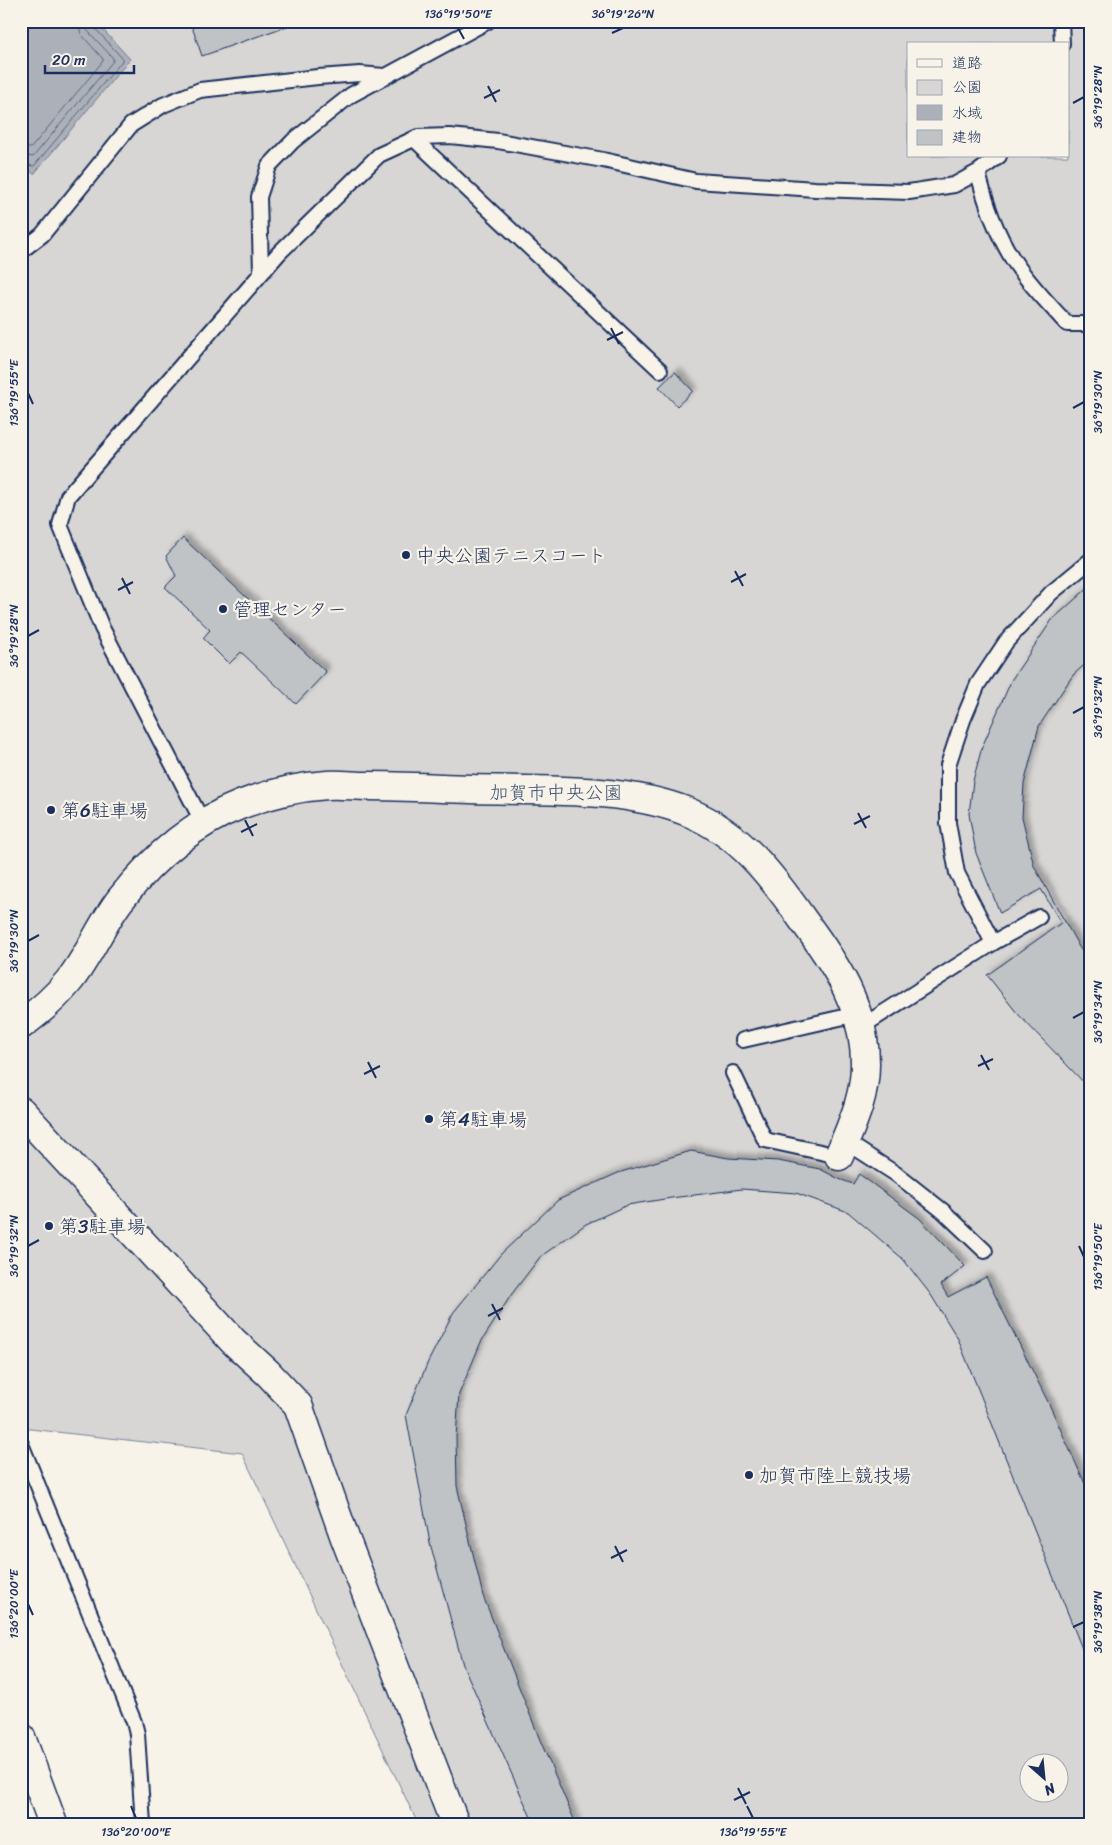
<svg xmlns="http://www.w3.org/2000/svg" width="1112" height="1845" viewBox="0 0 1112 1845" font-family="Sriracha,'Klee One',sans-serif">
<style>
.green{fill:#d7d6d4;stroke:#798299;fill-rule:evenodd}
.water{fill:#acb0b9;stroke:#727c95}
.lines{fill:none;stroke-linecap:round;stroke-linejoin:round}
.shore{stroke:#556382;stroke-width:1}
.building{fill:#c0c3c5;stroke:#1b2f5e;filter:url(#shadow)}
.lane-casing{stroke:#1b2f5e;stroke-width:18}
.street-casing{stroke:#1b2f5e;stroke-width:31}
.secondary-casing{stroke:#1b2f5e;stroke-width:31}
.lane{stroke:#f7f3e8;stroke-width:14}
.street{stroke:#f7f3e8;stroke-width:28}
.secondary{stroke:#f7f3e8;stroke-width:28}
.ticks{fill:none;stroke:#1b2f5e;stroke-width:2}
.poi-dot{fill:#1b2f5e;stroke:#f7f3e8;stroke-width:2}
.labels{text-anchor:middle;stroke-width:4.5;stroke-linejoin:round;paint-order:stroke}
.poi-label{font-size:19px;fill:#1b2f5e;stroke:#f7f3e8;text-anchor:start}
.park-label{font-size:19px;fill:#415076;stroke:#f7f3e8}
.neatline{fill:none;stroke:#1b2f5e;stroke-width:2}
.ticks-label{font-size:12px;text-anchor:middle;fill:#1b2f5e}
</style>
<defs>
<filter id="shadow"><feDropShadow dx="4.5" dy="-4.5" stdDeviation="2.5" flood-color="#0004"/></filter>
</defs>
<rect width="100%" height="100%" fill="#f7f3e8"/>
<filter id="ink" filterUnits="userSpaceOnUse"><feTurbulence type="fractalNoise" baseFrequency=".02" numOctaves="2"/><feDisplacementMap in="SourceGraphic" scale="10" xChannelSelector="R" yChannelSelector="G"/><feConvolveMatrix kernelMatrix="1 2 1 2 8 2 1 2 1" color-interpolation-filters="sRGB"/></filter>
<g filter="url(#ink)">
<path class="green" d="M 21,21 L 1091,21 L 1091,1824 L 418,1824 L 242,1453 L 21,1428 ZM 908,44 L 1068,44 L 1068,156 L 908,156 ZM 1030,1762 L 1060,1762 L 1060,1792 L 1030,1792 Z"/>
<path class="water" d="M 21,21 L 95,21 L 130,59 L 34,174 L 21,165 Z"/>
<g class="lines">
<path class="shore" d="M 21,148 L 31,148 L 103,61 L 103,59 L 81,34 L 78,21
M 21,155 L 33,157 L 113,61 L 113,58 L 87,30 L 85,21
M 21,162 L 32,166 L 34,166 L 122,61 L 122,58 L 93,26 L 91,21"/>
</g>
<path class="building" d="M 190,21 L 301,21 L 202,56 Z
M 675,372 L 693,391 L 677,406 L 659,387 Z
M 183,538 L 326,672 L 296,704 L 241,652 L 229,664 L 203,638 L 210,630 L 165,587 L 176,576 L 166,556 Z
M 1091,585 L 1091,659 L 1073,675 L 1039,726 L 1024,784 L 1022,817 L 1034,866 L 1079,947 L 1091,964 L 1091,1090 L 1017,1013 L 987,975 L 1061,923 L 1041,889 L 1000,913 L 976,853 L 969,814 L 973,781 L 982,747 L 1012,679 L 1052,620 Z
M 691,1151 L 728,1158 L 778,1161 L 820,1169 L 839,1179 L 853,1184 L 859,1174 L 919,1218 L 965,1266 L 941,1285 L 948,1297 L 986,1277 L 1049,1404 L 1091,1497 L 1091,1671 L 958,1339 L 931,1295 L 903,1259 L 848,1212 L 796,1193 L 742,1189 L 671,1198 L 627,1205 L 586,1224 L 540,1257 L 511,1295 L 481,1342 L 459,1394 L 456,1437 L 457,1486 L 483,1596 L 540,1740 L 576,1824 L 534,1824 L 463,1665 L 430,1543 L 406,1415 L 428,1362 L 453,1313 L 501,1254 L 558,1200 L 618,1173 Z"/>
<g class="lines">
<g class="lane-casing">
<path id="lane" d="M 1061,21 L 1062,44
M 414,139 L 660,370
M 978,172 C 985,202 996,232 1012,258 C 1027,282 1048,303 1067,324 L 1091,324
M 21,251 L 42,235 L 131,125 L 163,105 L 200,90 L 318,77 L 360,74 L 384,76
M 261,272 L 259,197 L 269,166 L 293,141 L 351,95 L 488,21
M 203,823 L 102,628 L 60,525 L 68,496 L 279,253 L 379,155 L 418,137 L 450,136 L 498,141 L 603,160 L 696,181 L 815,189 L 909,192 L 954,185 L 978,172 L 999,156
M 993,943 L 957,873 L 948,823 L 948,765 L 963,720 L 978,684 L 1006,642 L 1051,593 L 1091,560
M 861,1027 L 993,943 L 1039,917
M 743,1040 L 857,1014
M 733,1073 L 765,1140 L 839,1156
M 845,1141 L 896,1174 L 943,1211 L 985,1251
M 21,1444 L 134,1722 L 137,1734 L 143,1824"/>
</g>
<g class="street-casing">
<path id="street" d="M 21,1111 L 233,1341 L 268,1373 L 298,1405 L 345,1538 L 455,1824"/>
</g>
<g class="secondary-casing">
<path id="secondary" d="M 21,1025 C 39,1012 55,998 69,981 C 89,956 101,925 120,900 C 152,859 191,824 240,805 C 268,794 297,787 327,785 C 340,784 355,786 368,786 C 402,786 436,788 470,789 C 539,791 624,786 688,812 C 740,833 772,876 803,920 C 835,963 866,1009 865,1065 C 865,1098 851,1126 839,1156
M 21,1737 L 53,1824"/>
</g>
<use href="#lane" class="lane"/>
<use href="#street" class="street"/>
<use href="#secondary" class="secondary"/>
</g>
</g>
<path class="ticks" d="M 458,28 L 464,39M 612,33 L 623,28M 488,86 L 496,102M 484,98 L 500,90M 1073,103 L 1084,97M 611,328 L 619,344M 607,340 L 623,332M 28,393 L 33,404M 1073,408 L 1084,402M 735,571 L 743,586M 122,578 L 130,594M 731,582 L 746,574M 118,590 L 133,582M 28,636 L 39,630M 1073,713 L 1084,707M 858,813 L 866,828M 245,820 L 253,836M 854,824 L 870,816M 241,832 L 257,824M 28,941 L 39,935M 1073,1018 L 1084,1012M 981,1055 L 989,1070M 368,1062 L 376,1078M 978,1066 L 993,1059M 364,1074 L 380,1066M 28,1246 L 39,1240M 1079,1246 L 1084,1257M 492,1304 L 500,1320M 488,1316 L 503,1308M 615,1546 L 623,1562M 611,1558 L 627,1550M 28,1604 L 33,1615M 1073,1627 L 1084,1622M 738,1788 L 746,1804M 734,1800 L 750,1792M 131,1806 L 136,1818M 747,1806 L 753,1818"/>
<g class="poi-dot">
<circle cx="406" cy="555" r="5"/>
<circle cx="223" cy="609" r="5"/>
<circle cx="51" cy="810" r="5"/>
<circle cx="429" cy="1119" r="5"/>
<circle cx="49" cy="1226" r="5"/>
<circle cx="749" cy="1475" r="5"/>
</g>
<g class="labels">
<g class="poi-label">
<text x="416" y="562">中央公園テニスコート</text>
<text x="233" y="616">管理センター</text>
<text x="61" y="817">第6駐車場</text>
<text x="439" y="1126">第4駐車場</text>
<text x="59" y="1233">第3駐車場</text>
<text x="759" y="1482">加賀市陸上競技場</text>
</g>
<g class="park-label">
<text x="556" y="799">加賀市中央公園</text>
</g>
</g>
<rect width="1112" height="1845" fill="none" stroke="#f7f3e8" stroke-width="55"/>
<rect x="907" y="42" width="162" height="115" fill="#f7f3e8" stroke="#9fa5b1"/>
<rect x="917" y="59" width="25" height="8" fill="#f7f3e8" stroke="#9fa5b1"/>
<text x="952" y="68" font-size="15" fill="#1b2f5e">道路</text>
<rect x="917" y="80" width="25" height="15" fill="#d7d6d4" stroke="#9fa5b1"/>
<text x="952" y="92" font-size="15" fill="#1b2f5e">公園</text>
<rect x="917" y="105" width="25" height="15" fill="#acb0b9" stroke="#9fa5b1"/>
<text x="952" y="118" font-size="15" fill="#1b2f5e">水域</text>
<rect x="917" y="130" width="25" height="15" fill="#c0c3c5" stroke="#9fa5b1"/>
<text x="952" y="142" font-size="15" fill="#1b2f5e">建物</text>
<g transform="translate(1044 1778) rotate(153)"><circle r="24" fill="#f7f3e8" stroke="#9fa5b1"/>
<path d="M0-4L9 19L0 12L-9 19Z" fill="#1b2f5e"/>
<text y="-8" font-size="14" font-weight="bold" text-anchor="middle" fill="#1b2f5e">N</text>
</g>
<path d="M45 65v8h89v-8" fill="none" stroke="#1b2f5e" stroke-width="2.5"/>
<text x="52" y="65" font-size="15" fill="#1b2f5e" stroke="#f7f3e8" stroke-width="4" paint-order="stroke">20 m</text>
<rect x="28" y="28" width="1056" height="1790" class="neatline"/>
<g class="ticks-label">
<text x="458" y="18">136°19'50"E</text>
<text x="623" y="18">36°19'26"N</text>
<text transform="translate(1098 97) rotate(-90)" y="4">36°19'28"N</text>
<text transform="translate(14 393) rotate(-90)" y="4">136°19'55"E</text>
<text transform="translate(1098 402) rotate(-90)" y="4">36°19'30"N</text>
<text transform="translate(14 636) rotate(-90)" y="4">36°19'28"N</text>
<text transform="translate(1098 707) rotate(-90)" y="4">36°19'32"N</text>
<text transform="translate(14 941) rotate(-90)" y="4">36°19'30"N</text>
<text transform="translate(1098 1012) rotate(-90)" y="4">36°19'34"N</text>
<text transform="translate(14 1246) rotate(-90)" y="4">36°19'32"N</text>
<text transform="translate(1098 1257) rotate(-90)" y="4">136°19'50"E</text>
<text transform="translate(14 1604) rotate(-90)" y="4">136°20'00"E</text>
<text transform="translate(1098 1622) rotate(-90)" y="4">36°19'38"N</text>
<text x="136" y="1836">136°20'00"E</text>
<text x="753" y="1836">136°19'55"E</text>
</g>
</svg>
